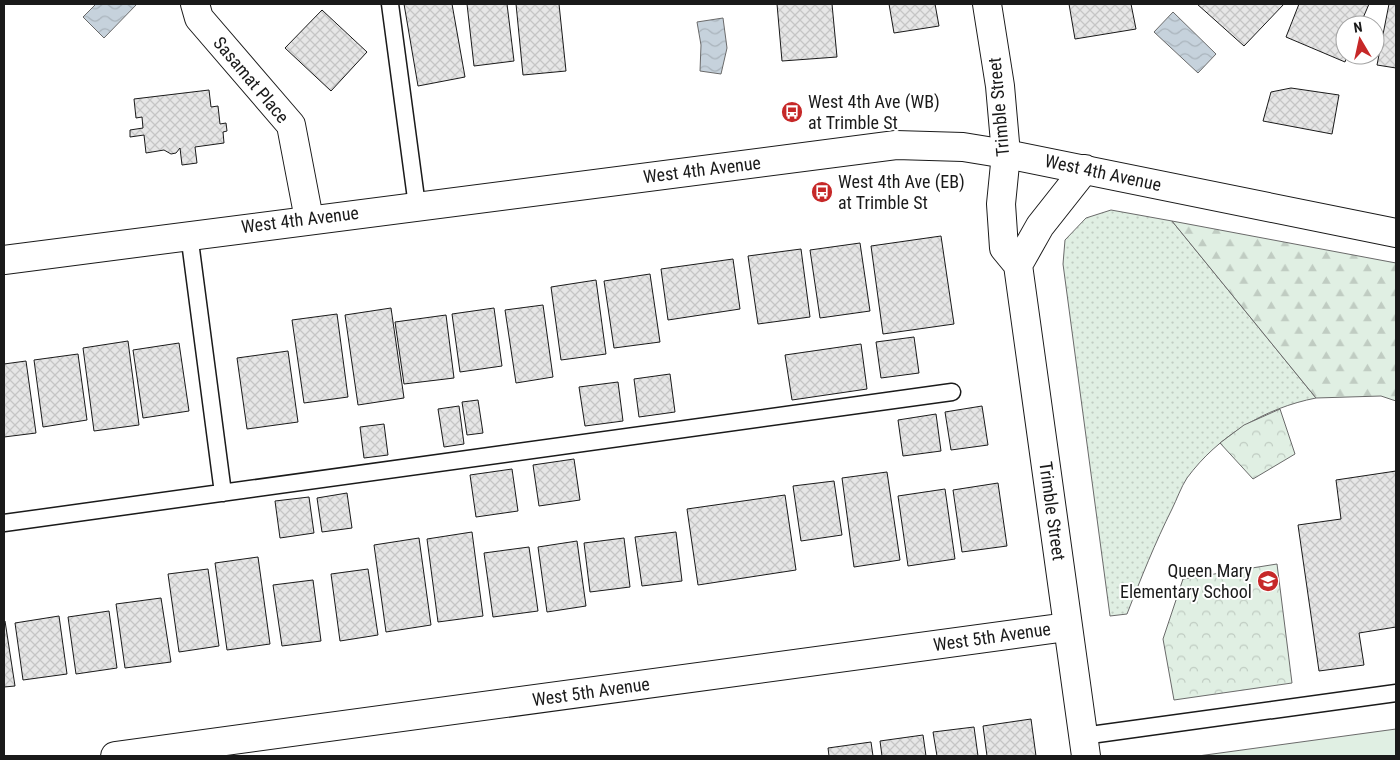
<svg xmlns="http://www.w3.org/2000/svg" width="1400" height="760" viewBox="0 0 1400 760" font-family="'Roboto Condensed',sans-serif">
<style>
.grass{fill:url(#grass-dots);stroke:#6a6a6a}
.forest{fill:url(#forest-firs);stroke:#6a6a6a}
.park{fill:url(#park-crowns);stroke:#6a6a6a}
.pitch{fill:#e0efe3;stroke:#6a6a6a}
.water{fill:url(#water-waves);stroke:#6a6a6a}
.building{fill:url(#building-cross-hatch);stroke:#1a1a1a}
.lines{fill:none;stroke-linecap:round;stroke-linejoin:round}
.service-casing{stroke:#1a1a1a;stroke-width:19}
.minor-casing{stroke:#1a1a1a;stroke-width:30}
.secondary-casing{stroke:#1a1a1a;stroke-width:30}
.service{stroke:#fff;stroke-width:16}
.minor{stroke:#fff;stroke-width:28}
.secondary{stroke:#fff;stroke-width:28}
.labels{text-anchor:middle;stroke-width:4;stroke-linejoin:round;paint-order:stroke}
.street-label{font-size:18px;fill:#1a1a1a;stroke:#fff}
.poi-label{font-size:18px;fill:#1a1a1a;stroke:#fff;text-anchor:start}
</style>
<defs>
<pattern id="grass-dots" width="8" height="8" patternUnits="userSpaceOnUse" patternTransform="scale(1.25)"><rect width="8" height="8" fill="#e0efe3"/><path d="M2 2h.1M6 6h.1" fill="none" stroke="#c0ccc2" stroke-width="1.8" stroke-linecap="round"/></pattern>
<pattern id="forest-firs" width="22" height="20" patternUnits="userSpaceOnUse" patternTransform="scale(1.25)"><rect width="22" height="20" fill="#e0efe3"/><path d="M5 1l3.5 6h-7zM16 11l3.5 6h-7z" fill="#c0ccc2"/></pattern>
<pattern id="park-crowns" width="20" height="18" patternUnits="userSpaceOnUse" patternTransform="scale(1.25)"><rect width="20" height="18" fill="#e0efe3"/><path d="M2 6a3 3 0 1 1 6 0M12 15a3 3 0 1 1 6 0" fill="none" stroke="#c0ccc2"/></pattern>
<pattern id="water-waves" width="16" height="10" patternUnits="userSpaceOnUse" patternTransform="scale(1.25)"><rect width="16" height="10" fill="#c6d2dc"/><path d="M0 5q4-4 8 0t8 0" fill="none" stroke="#aab4bc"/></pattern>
<pattern id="building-cross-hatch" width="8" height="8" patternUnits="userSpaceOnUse" patternTransform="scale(1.25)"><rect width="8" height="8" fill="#e6e6e6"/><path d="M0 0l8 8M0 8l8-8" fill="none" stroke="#c5c5c5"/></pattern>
</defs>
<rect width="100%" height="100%" fill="#fff"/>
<path class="grass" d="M 1111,210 L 1172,221 L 1316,398 C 1265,408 1218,436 1187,478 C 1181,487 1177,499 1172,509 C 1155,543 1141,578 1127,614 L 1110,616 L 1063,264 L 1065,240 L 1086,218 Z"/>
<path class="forest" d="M 1172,221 L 1396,263 L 1396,401 L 1381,396 L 1316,398 Z"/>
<path class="park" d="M 1280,409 L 1295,454 L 1253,479 L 1220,443 L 1244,425 Z
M 1277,564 L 1292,683 L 1174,700 L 1163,639 L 1183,579 Z"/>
<path class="pitch" d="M 1396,729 L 1396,756 L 1198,756 Z"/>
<path class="water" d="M 96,4 L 137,4 L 104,38 L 83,17 Z
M 1173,12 L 1216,54 L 1198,73 L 1154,32 Z
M 723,18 L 727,48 L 721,74 L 700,71 L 701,45 L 697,22 Z"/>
<path class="building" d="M 404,4 L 452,4 L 465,77 L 418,86 Z
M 467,4 L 507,4 L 514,61 L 474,66 Z
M 516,4 L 559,4 L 566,71 L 523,75 Z
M 777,4 L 832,4 L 837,57 L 782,61 Z
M 889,4 L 935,4 L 939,26 L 894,33 Z
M 1069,4 L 1131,4 L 1136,29 L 1075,39 Z
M 1197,4 L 1284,4 L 1244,46 Z
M 1299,4 L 1369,4 L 1360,25 L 1345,25 L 1345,55 L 1347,55 L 1345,62 L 1286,37 Z
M 1389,4 L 1396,4 L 1396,68 L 1377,65 Z
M 322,10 L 367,52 L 331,91 L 285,48 Z
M 1291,88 L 1339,95 L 1332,134 L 1263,121 L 1271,92 Z
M 209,90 L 211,107 L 218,106 L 220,124 L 226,123 L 227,131 L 223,132 L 224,143 L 195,147 L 197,163 L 182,165 L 180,148 L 176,153 L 171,154 L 164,150 L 146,153 L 144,135 L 130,137 L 130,130 L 143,128 L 142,117 L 136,118 L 134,99 Z
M 941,236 L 954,324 L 883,334 L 871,246 Z
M 860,243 L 870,311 L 820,318 L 810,250 Z
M 801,249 L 810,317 L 758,324 L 748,256 Z
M 733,259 L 740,309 L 668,320 L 661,269 Z
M 650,274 L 660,342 L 614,348 L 604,281 Z
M 596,280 L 606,354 L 561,360 L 551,287 Z
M 543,305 L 553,377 L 516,383 L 505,310 Z
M 391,308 L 404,398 L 358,405 L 345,315 Z
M 494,308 L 502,366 L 460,372 L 452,314 Z
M 337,314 L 348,397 L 304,403 L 292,320 Z
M 446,315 L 454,378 L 404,384 L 395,322 Z
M 914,337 L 919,373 L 881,378 L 876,342 Z
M 128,341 L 139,425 L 94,431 L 83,348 Z
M 179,343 L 189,411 L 143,418 L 133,350 Z
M 861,344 L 867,389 L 792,400 L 785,355 Z
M 288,351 L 298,422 L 247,429 L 237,358 Z
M 78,354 L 87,420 L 43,427 L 34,360 Z
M 26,361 L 36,433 L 4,437 L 4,364 Z
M 670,374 L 675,412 L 639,417 L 634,379 Z
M 618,382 L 623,421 L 585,426 L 579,387 Z
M 478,400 L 483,433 L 467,435 L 462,402 Z
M 459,406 L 464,444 L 444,447 L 438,409 Z
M 982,406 L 988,445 L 951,450 L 945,412 Z
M 936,414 L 941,451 L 903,456 L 898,420 Z
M 384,424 L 388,455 L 364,458 L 360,427 Z
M 574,459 L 580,500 L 539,506 L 533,465 Z
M 512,469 L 518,511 L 476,517 L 470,475 Z
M 1396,471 L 1396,627 L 1359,633 L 1364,665 L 1319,671 L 1298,525 L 1341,519 L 1336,480 Z
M 887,472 L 900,560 L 854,567 L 842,478 Z
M 834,481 L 842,535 L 801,541 L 793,486 Z
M 998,483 L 1007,546 L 962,552 L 953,490 Z
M 945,489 L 955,559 L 908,566 L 898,496 Z
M 347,493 L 352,528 L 322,532 L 317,498 Z
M 785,495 L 796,570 L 698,585 L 687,509 Z
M 309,497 L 314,533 L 280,538 L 275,501 Z
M 472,532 L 483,616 L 438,622 L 427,539 Z
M 676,532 L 682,581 L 642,586 L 635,537 Z
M 419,538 L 431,625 L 386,632 L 374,545 Z
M 624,538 L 630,587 L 590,592 L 584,543 Z
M 577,541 L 586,606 L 547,612 L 538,547 Z
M 529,547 L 538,611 L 493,617 L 484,553 Z
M 258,557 L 270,644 L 227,650 L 215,563 Z
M 208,569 L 219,646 L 179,652 L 168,574 Z
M 368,569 L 378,635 L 340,641 L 331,574 Z
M 313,580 L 321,641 L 282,646 L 273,585 Z
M 161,598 L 171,662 L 125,668 L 116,604 Z
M 109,611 L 117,668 L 76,674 L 68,617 Z
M 59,616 L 67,674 L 23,680 L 15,623 Z
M 5,621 L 15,686 L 4,687 L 4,622 Z
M 1031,719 L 1036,756 L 987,756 L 983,726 Z
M 974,727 L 978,756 L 937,756 L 933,732 Z
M 923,735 L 926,756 L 882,756 L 880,741 Z
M 871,742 L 873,756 L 829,756 L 828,748 Z"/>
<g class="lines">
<g class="service-casing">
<path id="service" d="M 390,4 L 417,206
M 189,234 L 223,493
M 4,523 L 952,392
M 1083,736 L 1396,693"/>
</g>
<g class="minor-casing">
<path id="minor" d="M 195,4 L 199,18 L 291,125 L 309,219
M 987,4 L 1000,86 L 1006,154 L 1001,204 L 1004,248 L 1018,265 L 1086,756
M 1018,265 L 1040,226 L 1085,169
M 115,756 L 1067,627"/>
</g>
<g class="secondary-casing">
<path id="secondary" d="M 4,260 L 896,145 L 963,147 L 1006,154 L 1396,233"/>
</g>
<use href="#service" class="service"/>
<use href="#minor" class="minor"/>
<use href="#secondary" class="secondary"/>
</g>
<defs>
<g id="bus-disc" transform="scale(1.125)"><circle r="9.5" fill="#c62828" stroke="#fff"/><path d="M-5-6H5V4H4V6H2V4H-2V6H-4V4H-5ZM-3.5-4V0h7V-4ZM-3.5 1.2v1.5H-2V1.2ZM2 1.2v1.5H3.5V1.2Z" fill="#fff"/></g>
<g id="school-disc" transform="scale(1.125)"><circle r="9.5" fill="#c62828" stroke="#fff"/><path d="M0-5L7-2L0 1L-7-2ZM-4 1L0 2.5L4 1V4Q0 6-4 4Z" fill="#fff"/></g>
</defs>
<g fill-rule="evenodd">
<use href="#bus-disc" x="792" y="112"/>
<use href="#bus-disc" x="822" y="192"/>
<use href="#school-disc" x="1268" y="581"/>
</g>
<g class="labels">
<g class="street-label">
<text transform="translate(251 80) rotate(50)" y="6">Sasamat Place</text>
<text transform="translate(999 107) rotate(-95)" y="6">Trimble Street</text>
<text transform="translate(702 170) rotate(-7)" y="6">West 4th Avenue</text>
<text transform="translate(1103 173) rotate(12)" y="6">West 4th Avenue</text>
<text transform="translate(300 220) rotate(-7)" y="6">West 4th Avenue</text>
<text transform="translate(1052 511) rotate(82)" y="6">Trimble Street</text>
<text transform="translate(992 637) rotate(-8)" y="6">West 5th Avenue</text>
<text transform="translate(591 692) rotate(-8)" y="6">West 5th Avenue</text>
</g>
<g class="poi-label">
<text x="808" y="108">West 4th Ave (WB)<tspan x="808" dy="21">at Trimble St</tspan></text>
<text x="838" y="188">West 4th Ave (EB)<tspan x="838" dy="21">at Trimble St</tspan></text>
<text x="1252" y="577" text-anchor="end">Queen Mary<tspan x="1252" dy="21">Elementary School</tspan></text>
</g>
</g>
<rect width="1400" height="760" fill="none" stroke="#1a1a1a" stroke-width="10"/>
<g transform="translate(1360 40) rotate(351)"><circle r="24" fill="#ffffff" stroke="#a3a3a3"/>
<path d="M0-4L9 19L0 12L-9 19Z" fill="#c62828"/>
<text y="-8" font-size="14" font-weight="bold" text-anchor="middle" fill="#1a1a1a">N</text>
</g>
</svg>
